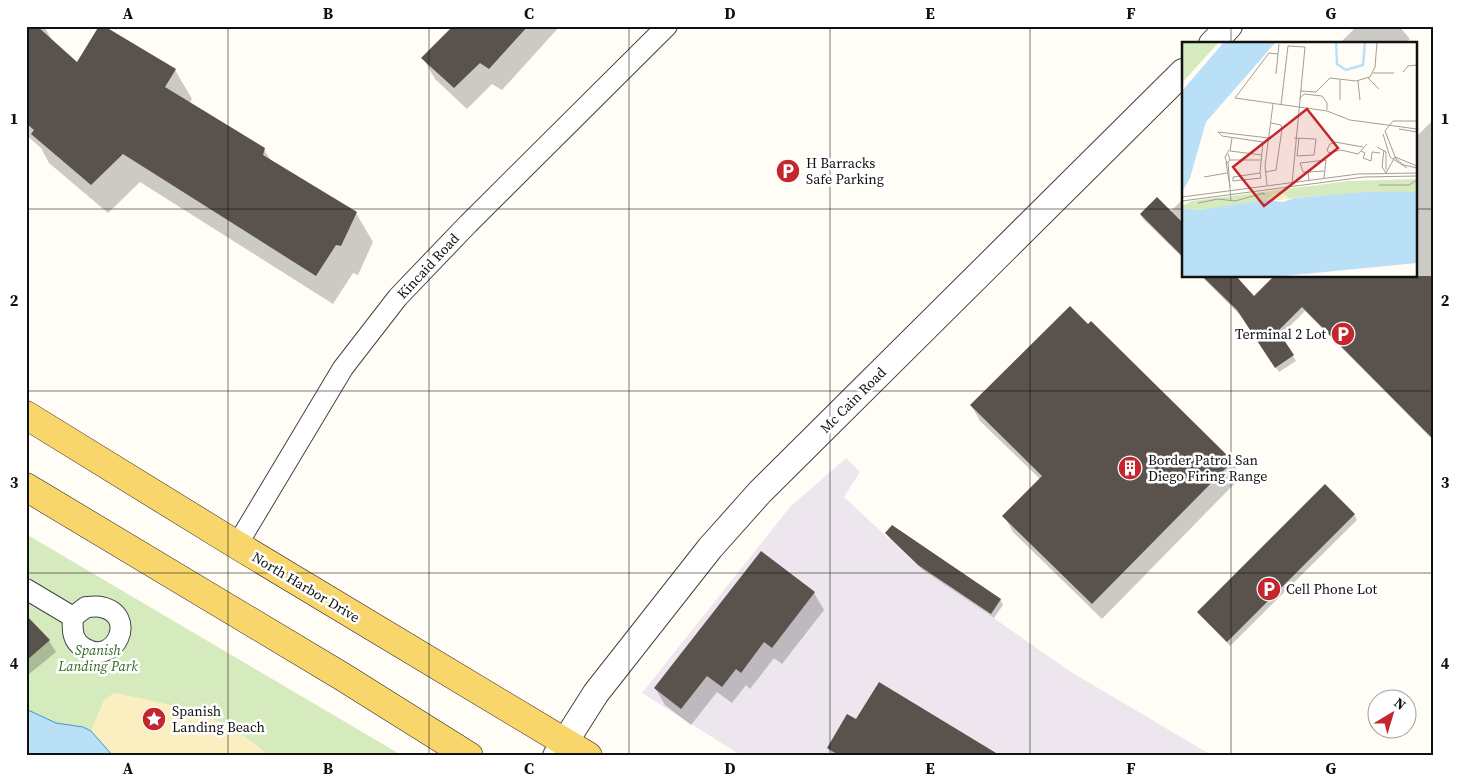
<svg xmlns="http://www.w3.org/2000/svg" width="1459" height="782" viewBox="0 0 1459 782" font-family="'Source Serif 4',serif">
<style>
.industrial{fill:#eee6ef}
.green{fill:#d5ebbd}
.sand{fill:#fbeec1}
.water{fill:#b9e0f7;stroke:#3f96cf}
.shadow{fill:#0003}
.building{fill:#5a524d}
.lines{fill:none;stroke-linecap:round;stroke-linejoin:round}
.minor-casing{stroke:#444;stroke-width:22}
.tertiary-casing{stroke:#444;stroke-width:28}
.primary-casing{stroke:#222;stroke-width:29}
.minor{stroke:#fff;stroke-width:20}
.tertiary{stroke:#fff;stroke-width:26}
.primary{stroke:#f9d66b;stroke-width:28}
.grid{fill:none;stroke:#111;stroke-width:1;stroke-opacity:0.55}
.labels{text-anchor:middle;stroke-width:5;stroke-linejoin:round;paint-order:stroke}
.poi-label{font-size:14px;fill:#111;stroke:#fff;text-anchor:start}
.street-label{font-size:14px;fill:#111;stroke:#fff}
.park-label{font-size:14px;font-style:italic;fill:#2f6b1f;stroke:#fff}
.inset-river{fill:none;stroke:#b9e0f7;stroke-width:2.5}
.inset-road{fill:none;stroke:#a09f9a;stroke-width:1}
.view{fill:#c4262e;fill-opacity:0.15;stroke:#c4262e;stroke-width:2.5}
.inset-edge{fill:none;stroke:#111;stroke-width:2.5}
.neatline{fill:none;stroke:#111;stroke-width:2}
.grid-label{font-size:16px;text-anchor:middle;font-weight:bold;fill:#111}
</style>
<rect width="100%" height="100%" fill="#fffdf5"/>
<path class="industrial" d="M 846,458 L 860,472 L 844,497 L 916,564 L 1071,672 L 1213,756 L 742,756 L 642,693 L 790,507 Z"/>
<path class="green" d="M 26,534 L 403,756 L 113,756 L 83,727 L 56,723 L 26,709 Z"/>
<path class="sand" d="M 114,693 C 149,700 193,708 226,725 C 242,733 256,745 270,756 L 113,756 L 91,731 L 104,700 Z"/>
<path class="water" d="M 26,709 L 56,723 L 83,727 L 91,731 L 113,756 L 26,756 Z"/>
<path class="shadow" d="M 26,26 L 44,26 L 53,42 L 77,64 L 175,70 L 192,99 L 189,104 L 264,149 L 271,161 L 356,213 L 373,242 L 358,275 L 353,273 L 333,304 L 140,182 L 108,213 L 49,163 L 41,148 L 26,135 Z
M 448,26 L 560,26 L 502,90 L 492,84 L 467,109 L 435,79 L 423,58 L 451,30 Z
M 1357,26 L 1399,26 L 1410,39 L 1404,44 L 1339,44 Z
M 1433,120 L 1433,440 L 1305,311 L 1280,336 L 1296,361 L 1279,372 L 1241,316 L 1201,276 L 1233,276 L 1254,297 L 1415,276 L 1415,138 Z
M 1183,199 L 1183,258 L 1144,220 L 1141,215 L 1170,212 Z
M 1088,326 L 1232,461 L 1241,477 L 1102,619 L 1013,532 L 1004,516 L 1040,479 L 980,421 L 971,405 Z
M 1354,514 L 1357,520 L 1230,646 L 1202,617 L 1199,612 Z
M 887,534 L 1000,599 L 1003,605 L 994,618 L 923,570 L 890,539 Z
M 814,593 L 824,610 L 782,664 L 774,658 L 750,689 L 746,685 L 732,703 L 717,692 L 691,725 L 665,705 L 655,688 Z
M 26,616 L 49,641 L 56,652 L 28,675 L 26,673 Z
M 828,748 L 998,756 L 833,756 Z"/>
<path class="building" d="M 26,26 L 37,26 L 77,62 L 99,26 L 104,26 L 176,69 L 165,87 L 265,148 L 263,155 L 357,212 L 341,246 L 336,245 L 316,276 L 123,154 L 91,185 L 31,134 L 34,130 L 26,123 Z
M 453,26 L 528,26 L 489,69 L 480,63 L 454,88 L 421,58 Z
M 1157,197 L 1183,223 L 1183,257 L 1140,214 Z
M 1202,276 L 1236,276 L 1254,296 L 1274,276 L 1433,276 L 1433,439 L 1302,307 L 1278,331 L 1294,355 L 1275,368 L 1237,310 Z
M 1070,306 L 1088,324 L 1091,321 L 1233,461 L 1092,604 L 1002,516 L 1042,476 L 970,405 Z
M 1325,484 L 1355,514 L 1227,642 L 1197,612 Z
M 892,525 L 1001,599 L 991,614 L 918,565 L 885,533 Z
M 761,551 L 815,592 L 772,648 L 764,642 L 741,673 L 736,669 L 722,687 L 707,676 L 681,709 L 654,688 Z
M 26,615 L 50,640 L 26,661 Z
M 879,682 L 1001,756 L 840,756 L 827,748 L 847,714 L 856,719 Z"/>
<g class="lines">
<g class="minor-casing">
<path id="minor" d="M 237,545 L 343,368 L 398,297 L 468,224 L 667,26
M 26,589 L 73,617
M 86,607 C 91,607 97,606 101,607 C 139,615 115,667 84,648 C 72,641 72,630 73,617 Z"/>
</g>
<g class="tertiary-casing">
<path id="tertiary" d="M 1212,44 L 1229,26
M 556,756 L 596,693 L 710,548 L 760,492 L 1183,72"/>
</g>
<g class="primary-casing">
<path id="primary" d="M 26,415 L 237,545 L 588,756
M 26,487 L 343,677 L 469,756"/>
</g>
<use href="#minor" class="minor"/>
<use href="#tertiary" class="tertiary"/>
<use href="#primary" class="primary"/>
</g>
<path class="grid" d="M 228,26 L 228,756M 429,26 L 429,756M 629,26 L 629,756M 830,26 L 830,756M 1030,26 L 1030,756M 1231,26 L 1231,44M 26,209 L 1183,209M 1415,209 L 1433,209M 1231,276 L 1231,756M 26,391 L 1433,391M 26,573 L 1433,573"/>
<defs>
<g id="parking-disc" transform="scale(1.25)"><circle r="9.5" fill="#c4262e" stroke="#fff"/><path d="M-3.5-5.5H1a3.5 3.5 0 0 1 0 7H-1V5.5H-3.5ZM-1-3.4V-.6H.8a1.4 1.4 0 0 0 0-2.8Z" fill="#fff"/></g>
<g id="building-disc" transform="scale(1.25)"><circle r="9.5" fill="#c4262e" stroke="#fff"/><path d="M-4-6H4V6H1V3H-1V6H-4ZM-2.5-4.3h1.7v1.8h-1.7ZM.8-4.3h1.7v1.8H.8ZM-2.5-1h1.7V.8h-1.7ZM.8-1h1.7V.8H.8Z" fill="#fff"/></g>
<g id="sight-disc" transform="scale(1.25)"><circle r="9.5" fill="#c4262e" stroke="#fff"/><path d="M0-6L1.8-2.2L6-1.7L2.9 1.2L3.7 5.4L0 3.3L-3.7 5.4L-2.9 1.2L-6-1.7L-1.8-2.2Z" fill="#fff"/></g>
</defs>
<g fill-rule="evenodd">
<use href="#parking-disc" x="788" y="171"/>
<use href="#parking-disc" x="1343" y="334"/>
<use href="#building-disc" x="1130" y="468"/>
<use href="#parking-disc" x="1269" y="589"/>
<use href="#sight-disc" x="154" y="719"/>
</g>
<g class="labels">
<g class="poi-label">
<text x="806" y="168">H Barracks<tspan x="806" dy="16">Safe Parking</tspan></text>
<text x="1326" y="339" text-anchor="end">Terminal 2 Lot</text>
<text x="1148" y="465">Border Patrol San<tspan x="1148" dy="16">Diego Firing Range</tspan></text>
<text x="1286" y="594">Cell Phone Lot</text>
<text x="172" y="716">Spanish<tspan x="172" dy="16">Landing Beach</tspan></text>
</g>
<g class="street-label">
<text transform="translate(428 266) rotate(-47)" y="5">Kincaid Road</text>
<text transform="translate(853 400) rotate(-45)" y="5">Mc Cain Road</text>
<text transform="translate(306 587) rotate(31)" y="5">North Harbor Drive</text>
</g>
<g class="park-label">
<text x="98" y="655">Spanish<tspan x="98" dy="16">Landing Park</tspan></text>
</g>
</g>
<g transform="translate(1182 42)">
<rect width="235" height="235" fill="#fffdf5"/>
<path d="M 0,0 L 37,0 L 0,41 ZM 235,137 L 235,150 L 119,155 L 17,168 L 4,167 L 0,164 L 10,159 L 167,139 Z" fill="#d5ebbd"/>
<path d="M 92,152 L 102,152 L 108,157 L 85,158 Z" fill="#fbeec1"/>
<path d="M 42,0 L 94,0 L 24,80 L 8,136 L 0,150 L 0,49 ZM 185,150 L 235,150 L 235,221 L 91,235 L 0,235 L 0,164 L 4,167 L 17,168 L 85,158 L 101,160 L 112,156 Z" fill="#b9e0f7"/>
<path class="inset-river" d="M 154,0 L 155,22 L 164,28 L 181,23 L 183,0"/>
<path class="inset-road" d="M 96,12 L 87,11 L 53,56 L 145,69M 221,30 L 226,24 L 235,23M 191,31 L 212,31M 94,32 L 97,2M 186,36 L 197,47M 176,39 L 178,58M 118,49 L 134,50 L 148,36 L 174,39 L 188,35 L 193,25 L 195,0M 117,57 L 122,52 L 140,54 L 145,61 L 145,68M 158,58 L 158,38M 99,63 L 106,4 L 123,5 L 110,142M 145,69 L 168,78 L 235,87M 235,79 L 211,79 L 203,89 L 214,117 L 222,123 L 235,126M 217,87 L 235,90M 36,90 L 40,94 L 81,100 L 78,131 L 51,135 L 51,139 L 79,136 L 78,131M 36,90 L 87,96M 201,92 L 208,115 L 225,126M 50,96 L 48,109 L 80,113M 112,96 L 134,97 L 132,113 L 115,114 L 117,96M 181,105 L 153,100 L 148,102 L 145,108 L 147,111 L 159,108 L 176,112 L 185,102M 195,105 L 204,110 L 204,128M 202,108 L 200,125 L 204,131M 179,109 L 183,111 L 181,116 L 189,119 L 190,110 L 198,111M 46,112 L 48,118 L 45,121 L 43,115 L 47,108M 48,118 L 79,118M 44,120 L 48,145M 46,120 L 49,159M 83,130 L 94,128 L 100,87 L 99,83 L 89,81M 126,130 L 142,129M 204,131 L 213,115 L 235,124M 22,135 L 45,131M 127,138 L 126,130 L 121,130 L 118,121 L 144,118 L 142,136M 85,143 L 83,124 L 91,62M 197,143 L 227,143 L 235,138M 0,155 L 176,132 L 235,131M 0,159 L 182,135 L 235,134M 16,161 L 36,157 L 53,159 L 82,151 L 82,153"/>
<path class="view" d="M 125,67 L 156,106 L 82,164 L 51,125 Z"/>
<rect width="235" height="235" class="inset-edge"/>
</g>
<rect width="1459" height="782" fill="none" stroke="#ffffff" stroke-width="55"/>
<g transform="translate(1392 714) rotate(38)"><circle r="24" fill="#ffffff" stroke="#a0a0a0"/>
<path d="M0-4L9 19L0 12L-9 19Z" fill="#c4262e"/>
<text y="-8" font-size="14" font-weight="bold" text-anchor="middle" fill="#111111">N</text>
</g>
<rect x="28" y="28" width="1404" height="726" class="neatline"/>
<g class="grid-label">
<text x="128" y="19">A</text>
<text x="328" y="19">B</text>
<text x="529" y="19">C</text>
<text x="730" y="19">D</text>
<text x="930" y="19">E</text>
<text x="1131" y="19">F</text>
<text x="1331" y="19">G</text>
<text x="14" y="124">1</text>
<text x="1445" y="124">1</text>
<text x="14" y="306">2</text>
<text x="1445" y="306">2</text>
<text x="14" y="488">3</text>
<text x="1445" y="488">3</text>
<text x="14" y="669">4</text>
<text x="1445" y="669">4</text>
<text x="128" y="774">A</text>
<text x="328" y="774">B</text>
<text x="529" y="774">C</text>
<text x="730" y="774">D</text>
<text x="930" y="774">E</text>
<text x="1131" y="774">F</text>
<text x="1331" y="774">G</text>
</g>
</svg>
